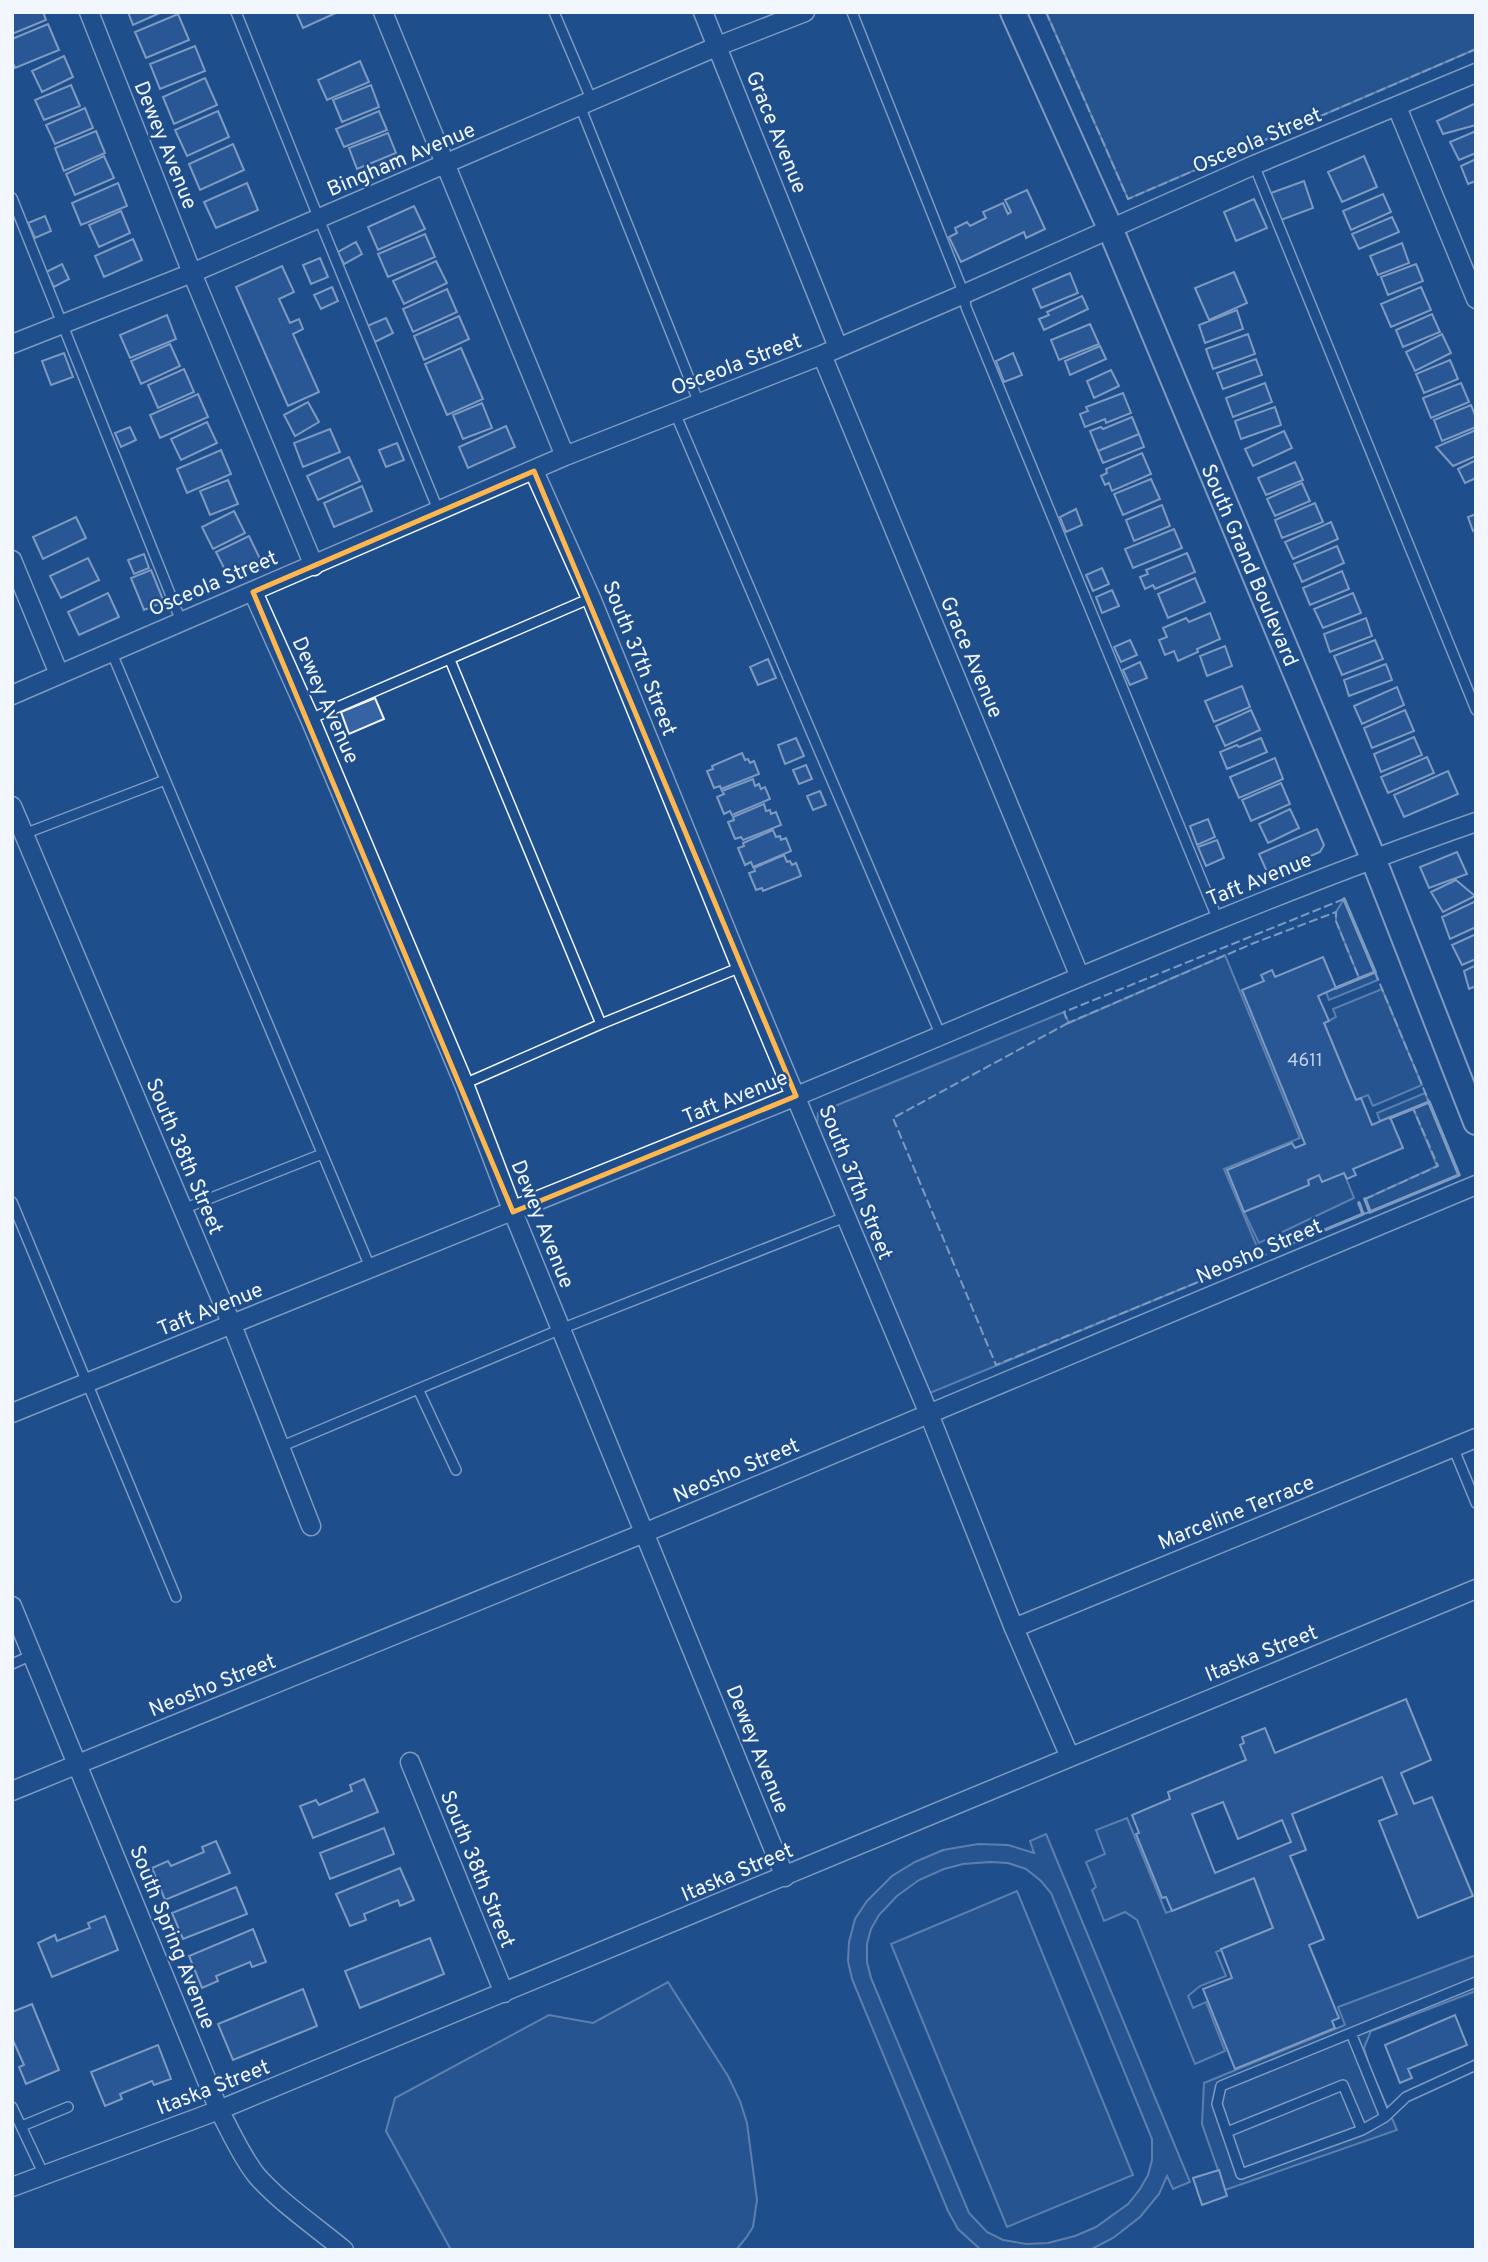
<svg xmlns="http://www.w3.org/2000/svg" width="1488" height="2262" viewBox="0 0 1488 2262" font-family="Overpass,sans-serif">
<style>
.built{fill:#305b95;stroke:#a8bbd7;stroke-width:2;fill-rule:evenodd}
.building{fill:#3563a3;stroke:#f2f6ff;stroke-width:2;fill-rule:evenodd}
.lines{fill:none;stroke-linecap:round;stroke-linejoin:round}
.lane-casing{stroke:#f2f6ff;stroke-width:12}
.street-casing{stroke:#f2f6ff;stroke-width:21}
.secondary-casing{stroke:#f2f6ff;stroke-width:28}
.lane{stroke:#1f4e8c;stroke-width:9}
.street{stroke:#1f4e8c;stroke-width:18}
.secondary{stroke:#1f4e8c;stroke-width:24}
.fence{stroke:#f2f6ff;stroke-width:2;stroke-dasharray:9 3.5;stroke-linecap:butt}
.wall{stroke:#f2f6ff;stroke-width:3.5}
.marked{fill:none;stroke:#ffb74d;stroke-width:5;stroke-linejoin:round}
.labels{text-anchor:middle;stroke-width:5;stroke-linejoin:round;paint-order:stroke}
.number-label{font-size:18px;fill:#c3d1e8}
.street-label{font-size:21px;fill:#f2f6ff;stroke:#1f4e8c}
</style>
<rect width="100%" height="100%" fill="#1f4e8c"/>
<path class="built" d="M 1046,12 L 1476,12 L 1476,49 L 1128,199 Z
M 1344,899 L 1378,980 L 1329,1000 L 1326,992 L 1359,978 L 1336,921 L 1336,912 Z
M 1225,955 L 1300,1138 L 1224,1169 L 1261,1256 L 930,1393 L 817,1124 L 818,1113 L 1064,1012 L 1069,1023 Z
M 1382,989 L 1422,1085 L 1373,1106 L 1368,1095 L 1356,1100 L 1324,1023 L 1336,1017 L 1333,1009 Z
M 1425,1093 L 1459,1175 L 1370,1212 L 1365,1199 L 1437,1166 L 1413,1108 L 1380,1121 L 1377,1113 Z
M 1344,1173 L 1354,1198 L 1259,1243 L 1244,1212 L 1309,1185 L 1308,1180 L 1319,1175 Z
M 1127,1818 L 1166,1913 L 1254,1878 L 1273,1928 L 1216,1952 L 1226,1976 L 1200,1986 L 1188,1996 L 1193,2008 L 1206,2002 L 1225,2051 L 1195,2064 L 1137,1920 L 1125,1912 L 1104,1921 L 1092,1890 L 1096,1887 L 1086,1862 L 1105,1854 L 1096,1830 Z
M 1046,1834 L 1190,2182 L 1173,2189 L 1167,2176 L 1159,2194 L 1140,2217 L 1113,2238 L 1090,2250 L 981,2250 L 958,2229 L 948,2211 L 852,1979 L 848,1961 L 849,1942 L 855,1919 L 867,1901 L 892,1876 L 915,1862 L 943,1850 L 978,1844 L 1008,1845 L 1034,1853 L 1030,1841 ZM 990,1862 L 1008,1863 L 1026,1869 L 1041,1881 L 1051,1893 L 1152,2139 L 1152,2160 L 1148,2175 L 1140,2189 L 1128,2204 L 1096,2227 L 1075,2236 L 1048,2243 L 1026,2244 L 1003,2240 L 987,2232 L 969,2213 L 871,1978 L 867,1962 L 867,1944 L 871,1929 L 879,1915 L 897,1896 L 919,1880 L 944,1869 L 963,1864 Z
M 1017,1891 L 1133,2175 L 1007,2227 L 891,1944 Z
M 1476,1955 L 1476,1991 L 1371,2031 L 1364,2048 L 1369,2065 L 1397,2130 L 1225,2190 L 1202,2124 L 1204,2083 L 1345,2025 L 1338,2007 Z
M 668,1982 L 728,2076 L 740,2101 L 747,2123 L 757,2200 L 753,2227 L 746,2238 L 736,2250 L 451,2250 L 386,2131 L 395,2098 L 549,2015 L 593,2023 Z"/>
<path class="building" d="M 12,12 L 43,12 L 46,20 L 12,34 Z
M 128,12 L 162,12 L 133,25 Z
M 296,12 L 338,12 L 303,28 Z
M 178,14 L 189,40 L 146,58 L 135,32 Z
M 48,24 L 59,50 L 15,68 L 12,61 L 12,39 Z
M 195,46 L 205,71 L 160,89 L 150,64 Z
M 64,56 L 73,77 L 42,92 L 32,71 Z
M 360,61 L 369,82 L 327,100 L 318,80 Z
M 205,78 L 217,105 L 174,124 L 163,97 Z
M 71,85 L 80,106 L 44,120 L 35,100 Z
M 371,85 L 379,107 L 342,122 L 333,100 Z
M 1476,103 L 1476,125 L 1443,134 L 1437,121 Z
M 85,108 L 93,128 L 55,144 L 46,125 Z
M 218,111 L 229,137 L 187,156 L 175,130 Z
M 379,111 L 387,130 L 344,147 L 336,129 Z
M 96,131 L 105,153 L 64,171 L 55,148 Z
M 1476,131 L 1476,153 L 1459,160 L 1450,142 Z
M 388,133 L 396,153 L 357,169 L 349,148 Z
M 233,144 L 244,170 L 200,190 L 189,164 Z
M 104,156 L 114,178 L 75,195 L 66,174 Z
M 1364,156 L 1377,187 L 1342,202 L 1328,172 Z
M 1476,159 L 1476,181 L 1468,184 L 1461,166 Z
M 1304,181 L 1313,208 L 1281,220 L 1271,193 Z
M 118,183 L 127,206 L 81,225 L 72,203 Z
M 247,183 L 258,210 L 216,228 L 204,202 Z
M 1027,190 L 1045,229 L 1026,238 L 1024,232 L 961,262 L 949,237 L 957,233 L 955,228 L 967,222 L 970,226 L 986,218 L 983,212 L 1003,203 L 1008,214 L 1011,212 L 1005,200 Z
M 1383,194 L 1391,212 L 1351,230 L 1343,211 Z
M 1254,199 L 1267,228 L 1236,241 L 1224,212 Z
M 414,206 L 425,229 L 378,250 L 368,227 Z
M 121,211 L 130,233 L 99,247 L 89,225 Z
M 45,216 L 51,231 L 35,238 L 28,223 Z
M 1392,217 L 1399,232 L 1359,249 L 1352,234 Z
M 425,234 L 435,257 L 388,277 L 378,254 Z
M 133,239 L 142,260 L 104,277 L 95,256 Z
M 356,242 L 362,254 L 344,264 L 338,252 Z
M 1402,243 L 1409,263 L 1378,275 L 1370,256 Z
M 320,258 L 328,277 L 311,284 L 303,265 Z
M 436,261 L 447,283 L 404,304 L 393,281 Z
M 62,264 L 69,279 L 54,287 L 46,272 Z
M 1416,264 L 1423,281 L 1388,295 L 1381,277 Z
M 282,266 L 294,292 L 279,299 L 290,323 L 299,319 L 303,329 L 293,334 L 319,392 L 288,406 L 236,287 Z
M 1234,272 L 1247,303 L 1209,320 L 1195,288 Z
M 1070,273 L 1078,293 L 1041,308 L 1033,289 Z
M 332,287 L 338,301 L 321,309 L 314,295 Z
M 1421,287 L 1431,310 L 1391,327 L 1381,304 Z
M 447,289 L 457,312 L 413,332 L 403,309 Z
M 1082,296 L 1088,309 L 1044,330 L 1039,319 L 1049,315 L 1047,312 Z
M 1237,310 L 1243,329 L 1205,343 L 1199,325 Z
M 1432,314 L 1440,332 L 1403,347 L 1396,330 Z
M 167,315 L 176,339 L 130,358 L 120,335 Z
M 459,316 L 469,339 L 424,360 L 414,336 Z
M 386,318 L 393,333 L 375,342 L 367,326 Z
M 1090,324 L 1099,344 L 1059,360 L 1051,340 Z
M 1248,334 L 1255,354 L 1213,369 L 1206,349 Z
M 1442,334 L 1451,353 L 1415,371 L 1406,352 Z
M 170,344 L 180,366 L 141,384 L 131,361 Z
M 1100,346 L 1106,359 L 1070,375 L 1065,361 Z
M 461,348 L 483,399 L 447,415 L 425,364 Z
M 64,353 L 73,377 L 51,385 L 42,361 Z
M 1013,353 L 1022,375 L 1004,382 L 996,361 Z
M 1256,359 L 1262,375 L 1223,389 L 1217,373 Z
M 1450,360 L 1458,379 L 1424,393 L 1416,374 Z
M 184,369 L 194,392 L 158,408 L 148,385 Z
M 1111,370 L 1119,386 L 1094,398 L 1087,381 Z
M 1265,383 L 1272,402 L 1233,417 L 1226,398 Z
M 1461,383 L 1469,402 L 1431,418 L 1423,398 Z
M 1123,393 L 1131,413 L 1106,423 L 1105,419 L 1085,427 L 1080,414 L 1088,411 L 1086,407 Z
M 198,394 L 208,417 L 160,438 L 150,415 Z
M 308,402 L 319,422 L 295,436 L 284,415 Z
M 482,403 L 492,428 L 463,439 L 453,415 Z
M 1471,405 L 1476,418 L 1476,427 L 1442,441 L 1434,420 Z
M 1275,407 L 1281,425 L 1241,439 L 1235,421 Z
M 1132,417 L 1139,434 L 1098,451 L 1090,431 L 1101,427 L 1103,429 Z
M 207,422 L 217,443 L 181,460 L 171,439 Z
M 506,426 L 515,447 L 468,468 L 459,447 Z
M 130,427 L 136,440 L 121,447 L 115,433 Z
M 330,429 L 340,452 L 303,467 L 294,443 Z
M 1476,430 L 1476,456 L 1453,466 L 1436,447 Z
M 1284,431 L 1292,448 L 1253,466 L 1245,449 Z
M 1139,434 L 1144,447 L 1103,463 L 1098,451 Z
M 397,443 L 404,460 L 386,467 L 379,450 Z
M 221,450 L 231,474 L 187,493 L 177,469 Z
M 1142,453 L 1151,474 L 1112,491 L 1109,483 L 1105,485 L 1101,476 L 1107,473 L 1106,469 Z
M 349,457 L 360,481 L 318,500 L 307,476 Z
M 1476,460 L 1476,478 L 1465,483 L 1458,469 Z
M 1295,462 L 1303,480 L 1266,495 L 1258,478 Z
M 1151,479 L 1160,499 L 1123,515 L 1114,494 Z
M 228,480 L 238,504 L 210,515 L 200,491 Z
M 1302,483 L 1310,501 L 1275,516 L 1267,499 Z
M 362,486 L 372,511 L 334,527 L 324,503 Z
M 1315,503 L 1323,522 L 1282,538 L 1275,520 Z
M 1162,505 L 1170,526 L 1134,541 L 1126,520 Z
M 1076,509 L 1082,525 L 1066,532 L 1060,517 Z
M 234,511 L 245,533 L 213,549 L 202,527 Z
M 1476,514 L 1476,529 L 1473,531 L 1468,517 Z
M 76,517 L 86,538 L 43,559 L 33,537 Z
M 1331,522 L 1338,539 L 1293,559 L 1285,542 Z
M 1174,529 L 1182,548 L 1133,568 L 1125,549 Z
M 249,536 L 261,561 L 228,576 L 216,552 Z
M 1337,546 L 1344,563 L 1302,582 L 1294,564 Z
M 1187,553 L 1195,572 L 1155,589 L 1153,585 L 1145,589 L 1140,577 L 1148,574 L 1146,570 Z
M 144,554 L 149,568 L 134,574 L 128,560 Z
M 88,558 L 99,580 L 61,598 L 50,576 Z
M 1102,568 L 1109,584 L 1093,591 L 1086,575 Z
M 151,570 L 164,602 L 144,610 L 131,578 Z
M 1342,571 L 1349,589 L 1310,605 L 1303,588 Z
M 1195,578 L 1205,602 L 1168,618 L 1158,594 Z
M 1112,590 L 1119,606 L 1102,613 L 1096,597 Z
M 108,593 L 119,617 L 79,635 L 68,612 Z
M 1353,593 L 1361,613 L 1323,628 L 1314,609 Z
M 1210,613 L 1220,639 L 1197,649 L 1198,652 L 1178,661 L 1174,651 L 1165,655 L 1159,640 L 1167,637 L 1163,628 L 1186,618 L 1189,622 Z
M 1366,618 L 1372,636 L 1330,652 L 1324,634 Z
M 1130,640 L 1137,655 L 1121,662 L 1114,647 Z
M 1375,640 L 1383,659 L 1342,675 L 1334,656 Z
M 1225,646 L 1232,666 L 1207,676 L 1200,656 Z
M 768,659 L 776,678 L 758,685 L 750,667 Z
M 1140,662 L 1147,678 L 1130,685 L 1123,670 Z
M 1386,664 L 1392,680 L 1349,696 L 1344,680 Z
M 1242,686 L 1250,707 L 1214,722 L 1205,701 Z
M 1397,687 L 1404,705 L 1362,724 L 1354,706 Z
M 375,698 L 384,719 L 349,734 L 341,712 Z
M 1251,710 L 1260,730 L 1225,746 L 1216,726 Z
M 1405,710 L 1414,731 L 1372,748 L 1364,728 Z
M 1414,737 L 1422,755 L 1381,772 L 1374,754 Z
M 796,738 L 804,756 L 785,764 L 778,745 Z
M 1261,738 L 1267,752 L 1227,769 L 1220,752 L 1237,745 L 1239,747 Z
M 742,753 L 745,760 L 748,759 L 750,763 L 754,761 L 759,774 L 721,789 L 720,786 L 714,788 L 707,771 L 713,769 L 712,766 Z
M 1427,757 L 1434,773 L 1388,793 L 1381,777 Z
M 1275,758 L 1283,779 L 1239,798 L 1230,777 Z
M 806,765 L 812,779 L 799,784 L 793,770 Z
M 1448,771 L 1458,794 L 1404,817 L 1394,795 Z
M 753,779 L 755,786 L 759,784 L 761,789 L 765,787 L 770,799 L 732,815 L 730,811 L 724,814 L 717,797 L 724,794 L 722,791 Z
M 1281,783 L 1290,804 L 1251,821 L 1242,800 Z
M 820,791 L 826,805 L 813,810 L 807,796 Z
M 764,804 L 766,811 L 770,810 L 771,814 L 776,812 L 781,825 L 743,840 L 741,837 L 735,839 L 728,822 L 734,820 L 733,817 Z
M 1290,809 L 1299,828 L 1268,843 L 1259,824 Z
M 1208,819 L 1215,837 L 1197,845 L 1190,826 Z
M 1317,829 L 1324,845 L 1320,852 L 1268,874 L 1259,854 Z
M 773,830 L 776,837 L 780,836 L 781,840 L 786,838 L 791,851 L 753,867 L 751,862 L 745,865 L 738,848 L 744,846 L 743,843 Z
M 1217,840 L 1224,858 L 1206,866 L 1198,847 Z
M 1457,852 L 1467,874 L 1429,888 L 1420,867 Z
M 784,855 L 787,862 L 790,861 L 792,865 L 796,863 L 801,876 L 763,891 L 762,888 L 756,890 L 749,873 L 755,871 L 754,868 Z
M 1456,880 L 1475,896 L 1443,912 L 1431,892 Z
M 1476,901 L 1476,927 L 1450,939 L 1442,917 Z
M 1476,934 L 1476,959 L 1462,965 L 1452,945 Z
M 1323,957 L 1336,988 L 1318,996 L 1329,1021 L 1324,1023 L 1356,1100 L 1361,1098 L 1372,1125 L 1390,1117 L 1403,1148 L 1353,1169 L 1356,1175 L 1347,1179 L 1344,1173 L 1322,1182 L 1319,1175 L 1308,1180 L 1309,1185 L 1244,1212 L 1227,1170 L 1292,1143 L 1295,1148 L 1305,1144 L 1242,990 L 1264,981 L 1261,975 L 1272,970 L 1275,977 Z
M 1476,965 L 1476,986 L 1469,989 L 1464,971 Z
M 1406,1699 L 1431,1760 L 1401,1773 L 1414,1804 L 1432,1797 L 1473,1896 L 1418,1918 L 1379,1821 L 1397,1814 L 1382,1777 L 1292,1814 L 1306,1850 L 1290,1856 L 1324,1939 L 1309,1945 L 1339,2018 L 1332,2021 L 1335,2028 L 1235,2069 L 1203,1989 L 1232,1978 L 1221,1949 L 1273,1928 L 1254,1878 L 1172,1911 L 1166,1897 L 1162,1898 L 1136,1834 L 1139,1833 L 1132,1815 L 1170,1799 L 1168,1792 L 1246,1760 L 1240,1745 L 1244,1743 L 1242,1737 L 1265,1728 L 1275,1753 ZM 1223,1802 L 1238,1839 L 1282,1820 L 1291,1842 L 1215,1873 L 1192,1814 Z
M 364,1779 L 378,1812 L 313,1838 L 300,1806 L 316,1800 L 319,1805 L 352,1791 L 350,1785 Z
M 384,1828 L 394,1854 L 330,1879 L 320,1853 Z
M 216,1841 L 230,1873 L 165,1900 L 152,1868 L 168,1861 L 171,1866 L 204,1852 L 202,1847 Z
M 400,1868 L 414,1900 L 400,1906 L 398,1900 L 364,1914 L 366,1920 L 350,1926 L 336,1894 Z
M 236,1887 L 247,1914 L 183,1939 L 172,1913 Z
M 105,1916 L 118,1950 L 52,1977 L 38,1943 L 55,1935 L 57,1941 L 90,1928 L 88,1923 Z
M 253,1929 L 266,1962 L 252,1967 L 250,1962 L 216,1976 L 218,1981 L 202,1988 L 189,1956 Z
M 430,1938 L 444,1974 L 360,2008 L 345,1971 Z
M 303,1989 L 317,2026 L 233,2060 L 218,2024 Z
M 32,2004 L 59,2070 L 26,2084 L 19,2067 L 24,2065 L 12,2038 L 12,2012 Z
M 1455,2015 L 1467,2045 L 1408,2069 L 1412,2078 L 1400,2083 L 1385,2045 Z
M 158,2045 L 171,2079 L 154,2085 L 152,2081 L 120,2094 L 122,2099 L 105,2106 L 91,2072 Z
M 1219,2170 L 1227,2196 L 1202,2205 L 1193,2178 Z"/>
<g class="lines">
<g class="lane-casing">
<path id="lane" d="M 236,12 L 319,219 L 439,512
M 554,12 L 592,101
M 852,12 L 964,294 L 966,307 L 1218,920
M 580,106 L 699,403
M 1254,165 L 1476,710
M 12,198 L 181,621
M 675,413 L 941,1036
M 111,651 L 370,1267
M 450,660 L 601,1024
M 310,719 L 591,598
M 24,834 L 165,780
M 464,1084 L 601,1024 L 741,967
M 12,1202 L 176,1597
M 183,1209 L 322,1154
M 418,1389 L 456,1470
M 280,1447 L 561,1329 L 845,1217
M 1453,1447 L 1476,1503
M 12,1664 L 32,1655
M 1476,1982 L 1221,2086 L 1217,2104 L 1241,2174 L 1362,2130 L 1385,2117 L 1406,2097 L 1476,2065
M 1351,2033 L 1385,2117
M 12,2107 L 44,2175
M 22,2126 L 68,2107
M 1227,2132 L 1343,2085 L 1362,2130"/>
</g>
<g class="street-casing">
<path id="street" d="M 89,12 L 192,273 L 314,566
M 383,12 L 565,456
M 703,12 L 838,347
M 1397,107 L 1476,299
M 12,344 L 192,273 L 718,46 L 805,12
M 822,355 L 1080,977
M 534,471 L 591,598 L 741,967 L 929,1414 L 1014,1628 L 1070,1757
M 12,560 L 59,674
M 253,592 L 310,719 L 464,1084 L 513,1212 L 785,1877
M 12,695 L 565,456 L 822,355 L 964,294 L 1254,165 L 1476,73
M 12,806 L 232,1325 L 311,1526
M 12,1413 C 274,1306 538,1203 799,1095 C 1024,1002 1246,902 1476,822
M 12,1606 L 219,2110 C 231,2132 241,2156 257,2176 C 282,2204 315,2226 344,2250
M 1014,1628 L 1476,1438
M 410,1762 L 504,1993
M 12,1791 L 644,1533 L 1476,1185
M 12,2187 L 219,2110 L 1476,1589"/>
</g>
<g class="secondary-casing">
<path id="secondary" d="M 1013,12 L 1110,228 L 1373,858 L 1476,1122"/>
</g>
<use href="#lane" class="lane"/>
<use href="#street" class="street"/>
<use href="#secondary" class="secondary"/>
<path class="fence" d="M 1046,12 L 1128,199 L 1476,49
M 1344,899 L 1064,1012 L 1068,1023 L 1254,943 L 1336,912 L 1336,921 L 1359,978
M 1375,972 L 1429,1102
M 1068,1023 L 893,1118 L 996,1365 L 1303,1239
M 1365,1199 L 1438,1166 L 1413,1108
M 1363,1214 L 1370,1212"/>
<path class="wall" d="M 1336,988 L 1375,972 L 1344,899
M 1365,1199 L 1370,1212 L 1459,1175 L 1429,1102 L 1390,1118
M 1303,1239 L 1363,1214 L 1359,1203"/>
</g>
<path d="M0 0H1488V2262H0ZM 534,471 L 796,1096 L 513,1212 L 253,592 Z" fill="#1f4e8c" fill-opacity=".55" fill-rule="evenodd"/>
<path class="marked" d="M 534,471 L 796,1096 L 513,1212 L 253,592 Z"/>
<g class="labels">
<g class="number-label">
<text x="1305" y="1066">4611</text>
</g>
<g class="street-label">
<text transform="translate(777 132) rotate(68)" y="7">Grace Avenue</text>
<text transform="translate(1257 140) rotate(-23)" y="7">Osceola Street</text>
<text transform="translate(166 145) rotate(68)" y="7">Dewey Avenue</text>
<text transform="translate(401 159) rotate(-23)" y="7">Bingham Avenue</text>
<text transform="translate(736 364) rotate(-21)" y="7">Osceola Street</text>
<text transform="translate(1250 565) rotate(67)" y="7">South Grand Boulevard</text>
<text transform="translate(213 583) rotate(-23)" y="7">Osceola Street</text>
<text transform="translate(972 657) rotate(67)" y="7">Grace Avenue</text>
<text transform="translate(640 658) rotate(68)" y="7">South 37th Street</text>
<text transform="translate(326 700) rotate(66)" y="7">Dewey Avenue</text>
<text transform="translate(1259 879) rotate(-22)" y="7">Taft Avenue</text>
<text transform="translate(735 1097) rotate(-22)" y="7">Taft Avenue</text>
<text transform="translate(185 1156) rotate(67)" y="7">South 38th Street</text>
<text transform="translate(856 1182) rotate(68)" y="7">South 37th Street</text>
<text transform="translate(543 1224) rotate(68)" y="7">Dewey Avenue</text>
<text transform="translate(1259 1251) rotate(-23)" y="7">Neosho Street</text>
<text transform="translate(210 1309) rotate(-22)" y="7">Taft Avenue</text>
<text transform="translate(736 1470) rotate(-23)" y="7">Neosho Street</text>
<text transform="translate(1236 1512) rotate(-22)" y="7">Marceline Terrace</text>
<text transform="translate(1261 1653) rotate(-22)" y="7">Itaska Street</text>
<text transform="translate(212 1685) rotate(-22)" y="7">Neosho Street</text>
<text transform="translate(758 1749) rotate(68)" y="7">Dewey Avenue</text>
<text transform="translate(478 1869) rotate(68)" y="7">South 38th Street</text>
<text transform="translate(737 1872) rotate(-23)" y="7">Itaska Street</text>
<text transform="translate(173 1937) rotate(68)" y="7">South Spring Avenue</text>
<text transform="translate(213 2087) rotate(-21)" y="7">Itaska Street</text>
</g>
</g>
<rect width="1488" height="2262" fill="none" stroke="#f2f6ff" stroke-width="28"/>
</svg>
